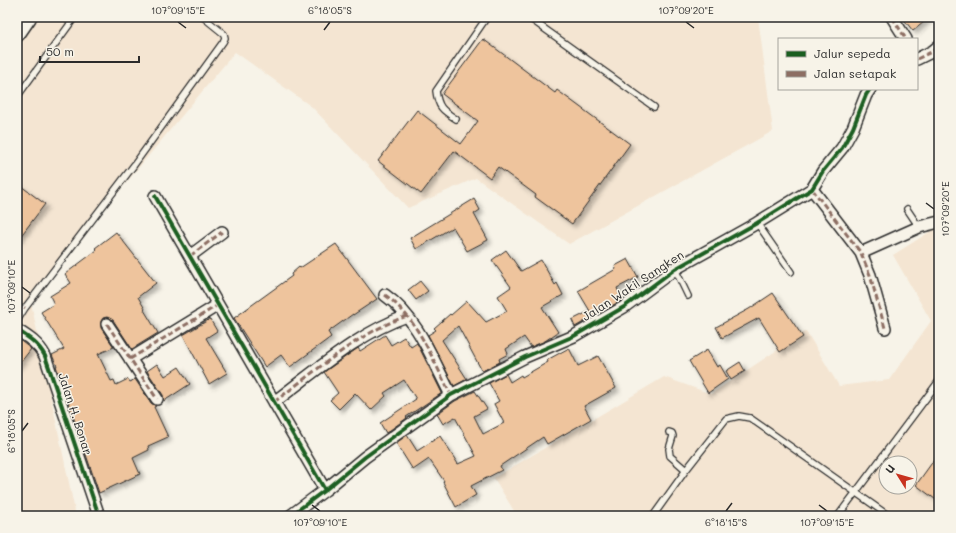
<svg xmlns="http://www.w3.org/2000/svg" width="956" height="533" viewBox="0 0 956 533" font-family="Mali,sans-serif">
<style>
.built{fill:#f4e5d2;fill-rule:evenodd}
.building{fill:#eec49d;stroke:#2b2b2b;filter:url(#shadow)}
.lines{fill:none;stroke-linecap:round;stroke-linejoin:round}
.lane-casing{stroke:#2b2b2b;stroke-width:8}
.street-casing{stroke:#2b2b2b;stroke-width:14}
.secondary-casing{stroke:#2b2b2b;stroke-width:19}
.lane{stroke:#f7f3e8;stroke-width:5.5}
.street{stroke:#f7f3e8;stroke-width:11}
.secondary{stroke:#f7f3e8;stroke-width:16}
.quiet{stroke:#8d6e63;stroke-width:3;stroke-dasharray:6 3;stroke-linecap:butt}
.cycleway-casing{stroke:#f7f3e8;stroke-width:6}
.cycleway{stroke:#1b5e20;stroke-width:4}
.ticks{fill:none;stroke:#2b2b2b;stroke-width:1.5}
.labels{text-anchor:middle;stroke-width:3;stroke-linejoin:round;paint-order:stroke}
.street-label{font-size:12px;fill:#2b2b2b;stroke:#f7f3e8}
.neatline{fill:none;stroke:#2b2b2b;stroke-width:1.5}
.ticks-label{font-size:10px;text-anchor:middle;fill:#2b2b2b}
</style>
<defs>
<filter id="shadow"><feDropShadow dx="3.5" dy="3.5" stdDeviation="2" flood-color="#0004"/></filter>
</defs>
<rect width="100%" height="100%" fill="#f7f3e8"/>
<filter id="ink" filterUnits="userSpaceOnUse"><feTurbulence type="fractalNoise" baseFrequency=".025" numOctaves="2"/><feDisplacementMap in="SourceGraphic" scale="8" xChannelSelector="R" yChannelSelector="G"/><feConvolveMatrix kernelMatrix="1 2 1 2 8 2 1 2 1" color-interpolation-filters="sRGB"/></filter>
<g filter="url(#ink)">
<path class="built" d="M 17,17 L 758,17 L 773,131 L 569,244 L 476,178 L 408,208 L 312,107 L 235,52 L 30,298 L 76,516 L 17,516 Z
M 939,226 L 939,516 L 517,516 L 494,478 L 664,377 L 711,394 L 806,331 L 839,386 L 889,380 L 931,321 L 893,255 ZM 886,463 L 910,463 L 910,487 L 886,487 Z"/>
<path class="building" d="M 902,17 L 930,17 L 913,31 Z
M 483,39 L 555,93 L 557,90 L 630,144 L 572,224 L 535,197 L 536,195 L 498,167 L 490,178 L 454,151 L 421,194 L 378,161 L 417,110 L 461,144 L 478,121 L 442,94 Z
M 17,183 L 45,204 L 17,241 Z
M 474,199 L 480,210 L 474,214 L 488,240 L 467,251 L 453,227 L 416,249 L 410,238 Z
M 116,232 L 156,283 L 138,297 L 145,309 L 144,310 L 158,333 L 132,349 L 113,320 L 107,317 L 103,318 L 101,321 L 101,328 L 114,347 L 98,354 L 111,381 L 114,380 L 116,385 L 128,379 L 130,382 L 135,379 L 151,403 L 156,406 L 154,407 L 168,437 L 148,446 L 149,450 L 133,458 L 140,474 L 99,493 L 56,366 L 57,366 L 52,355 L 64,349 L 41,312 L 54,304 L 50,296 L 71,283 L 65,274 L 97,250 L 95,248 Z
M 336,244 L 377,299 L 353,315 L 353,314 L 328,332 L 331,337 L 290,367 L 281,355 L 265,367 L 234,318 L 292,276 L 291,274 L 299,267 L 300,268 Z
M 506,250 L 521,271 L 541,260 L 555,285 L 557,283 L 563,295 L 542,307 L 558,332 L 545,341 L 531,347 L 524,337 L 506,349 L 508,354 L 499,359 L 500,362 L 482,371 L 458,326 L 442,340 L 467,379 L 454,386 L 428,335 L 436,330 L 434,328 L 450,314 L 451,315 L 467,301 L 486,322 L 507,311 L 498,296 L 511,287 L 492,260 Z
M 628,259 L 638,277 L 617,288 L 622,300 L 575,327 L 572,320 L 590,311 L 578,291 L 616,269 L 615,266 Z
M 420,281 L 428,291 L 416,300 L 408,290 Z
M 773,293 L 803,337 L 780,352 L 759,318 L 722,338 L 716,327 L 749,309 Z
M 210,319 L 217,331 L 206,338 L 227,373 L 209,384 L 183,335 Z
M 385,335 L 391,345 L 404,337 L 411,347 L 417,343 L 442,393 L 406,417 L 407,418 L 386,433 L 380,423 L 416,399 L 404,380 L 384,393 L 386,396 L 371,410 L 355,393 L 339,409 L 330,400 L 338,393 L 324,372 L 358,348 L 360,351 Z
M 17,338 L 31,349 L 17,367 Z
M 569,348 L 578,366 L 598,356 L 616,388 L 584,406 L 591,419 L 547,444 L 543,437 L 500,466 L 502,470 L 471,486 L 476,495 L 456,507 L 443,482 L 444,481 L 429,459 L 413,470 L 396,443 L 407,435 L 417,451 L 440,436 L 458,464 L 476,456 L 455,417 L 443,424 L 437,414 L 455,401 L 475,391 L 487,409 L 474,416 L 483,434 L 504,423 L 494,404 L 499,401 L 489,383 L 506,374 L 510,382 L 521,375 L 522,377 L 548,362 L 547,360 Z
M 707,350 L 717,367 L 720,365 L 728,379 L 708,393 L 689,361 Z
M 740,362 L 745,371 L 731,380 L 726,371 Z
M 157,364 L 165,376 L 179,367 L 190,384 L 164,401 L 163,395 L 147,371 Z
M 939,453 L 939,502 L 916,485 Z"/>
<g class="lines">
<g class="lane-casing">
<path id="lane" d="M 528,17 L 654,107
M 17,97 L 75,17
M 456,119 C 442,110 438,107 436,91 L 487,17
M 907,209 L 919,227
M 757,223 L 791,272
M 675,269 L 688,296
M 17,321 L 25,308 L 134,165 L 223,42 L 225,38 L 224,34 L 203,17
M 669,432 L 672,433 L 673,436 L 669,449 L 670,456 L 686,470
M 653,516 L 686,470 L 726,419 L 739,416 L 750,418 L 889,516
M 838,516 L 939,381"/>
</g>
<g class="street-casing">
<path id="street" d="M 892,17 L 906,39
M 917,59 L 933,51 L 939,46
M 812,189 L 861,253 L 870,275 L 885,328
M 155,196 L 325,490
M 861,253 L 919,227 L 939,222
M 190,256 L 222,232
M 385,295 C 418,318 433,361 451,395
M 107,324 L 157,399
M 17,330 C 28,337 38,343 45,356 L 99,516
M 130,359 L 218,305
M 274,402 C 316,371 358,333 407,316
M 290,516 L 325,490 L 365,457 L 451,395 L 525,357 L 574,336 L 624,307 L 675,269 L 757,223 L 812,189 L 823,171 L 842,148 L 853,128 L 866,95 L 870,89"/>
</g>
<g class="secondary-casing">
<path id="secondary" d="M 17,33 L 28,17"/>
</g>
<use href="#lane" class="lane"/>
<use href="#street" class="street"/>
<use href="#secondary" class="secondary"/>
<path class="quiet" d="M 892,17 L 906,39
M 917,59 L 933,51 L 939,46
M 812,189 L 861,253 L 870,275 L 885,328
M 190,256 L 222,232
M 385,295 C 418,318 433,361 451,395
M 17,302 L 25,308
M 107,324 L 157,399
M 130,359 L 218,305
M 274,402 C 316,371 358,333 407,316"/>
<g class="cycleway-casing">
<path id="cycleway" d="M 155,196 L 325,490
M 17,330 C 28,337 38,343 45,356 L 99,516
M 290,516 L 325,490 L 365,457 L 451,395 L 525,357 L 574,336 L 624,307 L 675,269 L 757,223 L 812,189 L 823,171 L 842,148 L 853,128 L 866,95 L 870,89"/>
</g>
<use href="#cycleway" class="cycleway"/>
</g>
</g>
<path class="ticks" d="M 178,22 L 186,28M 686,22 L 694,28M 324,30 L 330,22M 926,203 L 934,209M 22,287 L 30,293M 22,431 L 28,423M 312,505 L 320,511M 819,505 L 827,511M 726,511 L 732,503"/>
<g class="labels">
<g class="street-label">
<text transform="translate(633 286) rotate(-33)" y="4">Jalan Wakil Sangken</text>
<text transform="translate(75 414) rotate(72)" y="4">Jalan H. Bonar</text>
</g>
</g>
<rect width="956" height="533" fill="none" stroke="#f7f3e8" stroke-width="44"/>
<rect x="778" y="38" width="140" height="52" fill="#f7f3e8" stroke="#a5a39c"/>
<rect x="786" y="51" width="20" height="6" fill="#1b5e20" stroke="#a5a39c"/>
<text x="814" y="58" font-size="12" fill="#2b2b2b">Jalur sepeda</text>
<rect x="786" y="71" width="20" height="6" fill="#8d6e63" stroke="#a5a39c"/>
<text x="814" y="78" font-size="12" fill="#2b2b2b">Jalan setapak</text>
<g transform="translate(898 475) rotate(307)"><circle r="19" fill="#f7f3e8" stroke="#a5a39c"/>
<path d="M0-3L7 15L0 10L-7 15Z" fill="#c8321e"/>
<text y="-6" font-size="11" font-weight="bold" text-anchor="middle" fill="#2b2b2b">U</text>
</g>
<path d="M40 56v6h99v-6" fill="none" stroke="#2b2b2b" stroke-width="2"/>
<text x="46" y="56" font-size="12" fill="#2b2b2b" stroke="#f7f3e8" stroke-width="3" paint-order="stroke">50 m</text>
<rect x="22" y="22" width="912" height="489" class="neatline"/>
<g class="ticks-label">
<text x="178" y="14">107°09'15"E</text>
<text x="330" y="14">6°18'05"S</text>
<text x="686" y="14">107°09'20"E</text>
<text transform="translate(945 209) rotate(-90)" y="4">107°09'20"E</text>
<text transform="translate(11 287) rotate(-90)" y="4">107°09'10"E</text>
<text transform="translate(11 431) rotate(-90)" y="4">6°18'05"S</text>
<text x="320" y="526">107°09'10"E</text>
<text x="726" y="526">6°18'15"S</text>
<text x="827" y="526">107°09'15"E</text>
</g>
</svg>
